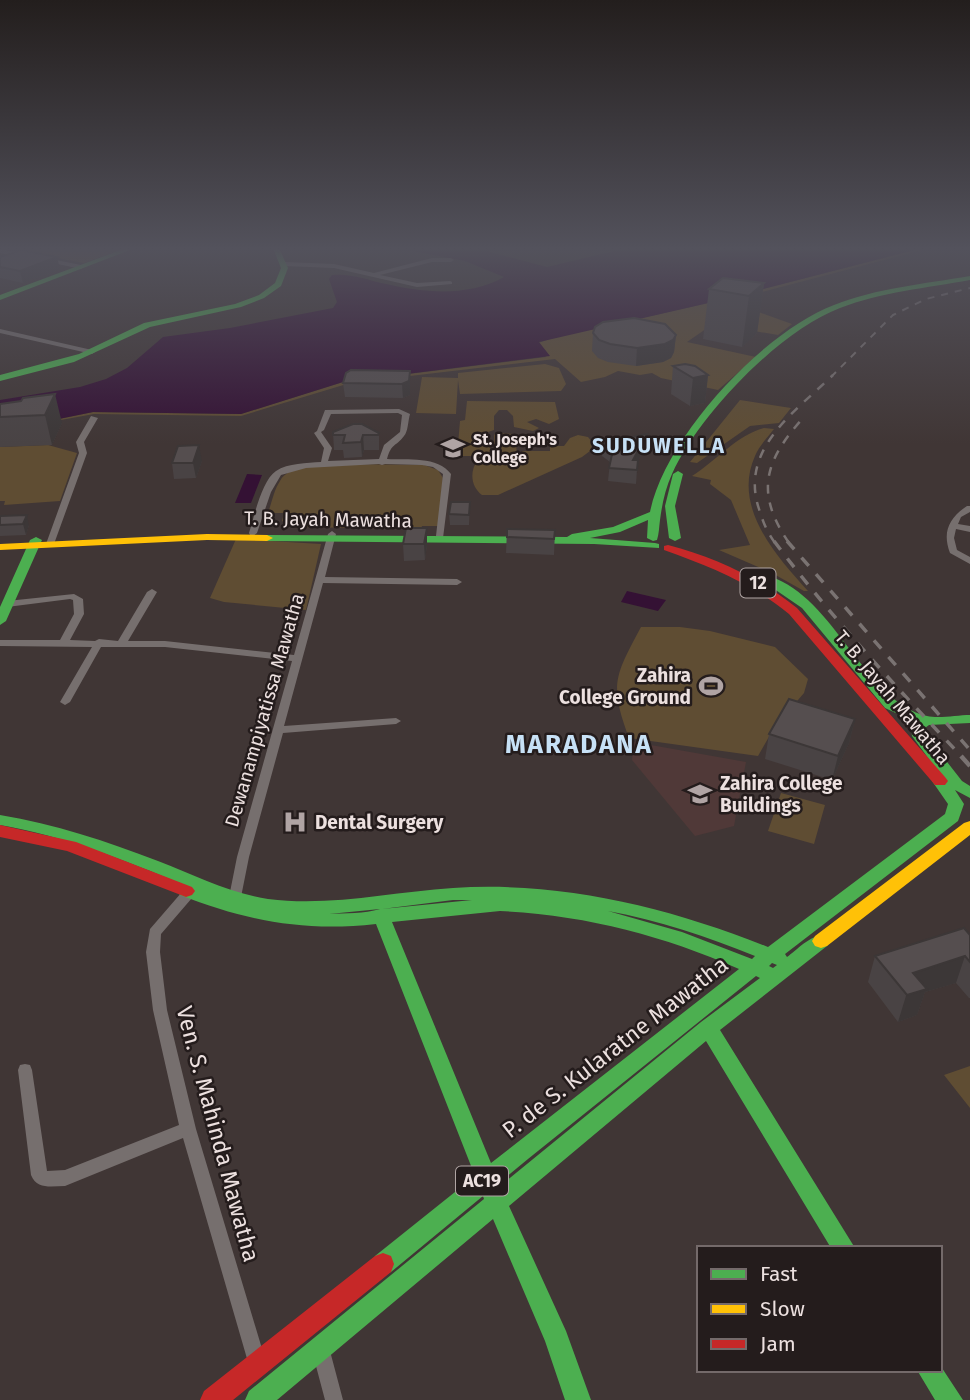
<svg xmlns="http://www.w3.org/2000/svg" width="970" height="1400" viewBox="0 0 970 1400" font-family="'Fira Sans',sans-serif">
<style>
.built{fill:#503938}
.green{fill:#5f4d33}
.water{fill:#341134}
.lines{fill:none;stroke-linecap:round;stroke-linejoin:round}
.street{fill:#766f6e;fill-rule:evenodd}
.fast{fill:#4caf50;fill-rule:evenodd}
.slow{fill:#ffc107;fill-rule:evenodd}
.jam{fill:#c62828;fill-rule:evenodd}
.rail-far3{stroke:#7a7372;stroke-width:2;stroke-dasharray:7 7;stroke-linecap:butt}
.rail-far2{stroke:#7a7372;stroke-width:2.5;stroke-dasharray:9 9;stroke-linecap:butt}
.rail-far1{stroke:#7a7372;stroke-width:3.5;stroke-dasharray:11 11;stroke-linecap:butt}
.rail{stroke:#7a7372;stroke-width:4.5;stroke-dasharray:15 15;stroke-linecap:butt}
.wall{fill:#494344}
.shaded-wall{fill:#3c3737}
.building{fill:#554e4f;stroke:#3c3737;stroke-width:2}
.labels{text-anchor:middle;stroke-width:5;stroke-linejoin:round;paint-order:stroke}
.far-poi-label{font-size:16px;font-weight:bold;fill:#ece0df;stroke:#241c1c;text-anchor:start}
.shield{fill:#241c1c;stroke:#b0a5a4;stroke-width:2}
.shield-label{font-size:18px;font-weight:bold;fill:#ece0df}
.street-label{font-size:19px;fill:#ece0df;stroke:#241c1c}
.poi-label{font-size:19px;font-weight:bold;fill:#ece0df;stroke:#241c1c;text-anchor:start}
.far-district-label{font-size:21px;font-weight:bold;letter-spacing:2px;fill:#c7e1f6;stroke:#241c1c}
.near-street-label{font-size:23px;fill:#ece0df;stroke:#241c1c}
.district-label{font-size:26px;font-weight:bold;letter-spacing:2px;fill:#c7e1f6;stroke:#241c1c}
</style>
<rect width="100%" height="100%" fill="#403635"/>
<path class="built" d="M 634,742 L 746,762 L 734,826 L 695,836 L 632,760 Z"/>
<path class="green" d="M 5,248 L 125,248 L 84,263 Z
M 922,248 L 930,248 L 728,301 L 792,324 L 778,335 L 713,324 L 687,342 L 756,357 L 718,390 L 661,378 L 652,373 L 640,375 L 618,371 L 605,377 L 581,382 L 555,359 L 350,383 L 241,416 L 94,414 L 0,431 L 93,412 L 241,414 L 343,382 L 546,357 L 538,343 L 553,338 L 717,301 Z
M 545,364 L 559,368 L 566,384 L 561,391 L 460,394 L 458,380 L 456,414 L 416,413 L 422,377 L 458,378 L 458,373 Z
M 740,400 L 791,408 L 779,423 L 750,426 L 697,463 L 690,462 Z
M 467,401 L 555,402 L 559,419 L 549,424 L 536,419 L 527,422 L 539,428 L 533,431 L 514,427 L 513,416 L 507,410 L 499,410 L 494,416 L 494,430 L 488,432 L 491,456 L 457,456 L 460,421 L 465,420 Z
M 764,428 L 774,429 C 768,437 759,446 755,456 C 732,507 776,556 808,591 L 804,591 L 772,573 L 719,550 L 750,545 L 731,500 L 710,484 L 711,480 L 692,476 C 717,460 737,435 764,428 Z
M 496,433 L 515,434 L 517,454 L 495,455 L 494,435 Z
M 578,435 L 588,437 L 593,443 L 590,451 L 582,457 L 498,495 L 482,495 C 471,487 469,471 478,460 L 522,457 L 522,451 L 550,451 L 550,446 L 564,446 L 570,438 Z
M 48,445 L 77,453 L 60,501 L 4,505 L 5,501 L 0,501 L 0,447 Z
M 343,464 L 424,465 L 438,470 L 443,478 L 439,526 L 422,526 L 421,529 L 294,527 L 282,521 L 284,513 L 268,513 C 272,502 274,490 280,481 C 289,463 325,466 343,464 Z
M 236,539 L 321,544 L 306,610 L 224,602 L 210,598 Z
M 641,627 L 680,627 L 710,631 L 775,647 L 808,679 L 804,693 L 774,728 L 758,756 L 629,738 C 609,684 615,676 641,627 Z
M 781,793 L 825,805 L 814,844 L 768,831 Z
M 970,1066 L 970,1108 L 944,1075 Z"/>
<path class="water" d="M 425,248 L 492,248 L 486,251 L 547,267 L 627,248 L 922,248 L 717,301 L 539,342 L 550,356 L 343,382 L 241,414 L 93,412 L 0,431 L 0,400 L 80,387 L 106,379 L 127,368 L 163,337 L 230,328 L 333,308 L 337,302 L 329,279 L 332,275 C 350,273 368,280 386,284 C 425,293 468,297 504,277 L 465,261 L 413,251 Z
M 247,474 L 262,475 L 251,503 L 235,503 Z
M 627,591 L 666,600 L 658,611 L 621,602 Z"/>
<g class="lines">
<path class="street" d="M 0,249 L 24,254 L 27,256 L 24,258 L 0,253 Z
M 46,258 L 81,265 L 84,267 L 81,269 L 44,261 Z
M 432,258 L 451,258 L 454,260 L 451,262 L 432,262 L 380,275 L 417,283 L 450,281 L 452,282 L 452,284 L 417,287 L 334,268 L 285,266 L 282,264 L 285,262 L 334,264 L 374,273 Z
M 0,329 L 92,350 L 95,352 L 92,354 L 0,333 Z
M 399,409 L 410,414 C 408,421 408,432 404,436 C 395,448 392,442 387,459 C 407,460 438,456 451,474 L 443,538 L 437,538 L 436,536 L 443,474 L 433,467 L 422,465 L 385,464 L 382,465 L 379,464 L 306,468 L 281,475 L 271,492 L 257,533 L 253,536 L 250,535 L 249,533 C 254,517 262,480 276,471 C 288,463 307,463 321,462 L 324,448 L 314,433 L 317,431 L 325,410 ZM 398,413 L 402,415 L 400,432 L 384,445 L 379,459 L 328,461 L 332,448 L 321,432 L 324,430 L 331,414 Z
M 91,416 L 98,418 L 84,442 L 87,453 L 54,544 L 50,547 L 47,546 L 46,544 L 79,453 L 76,442 Z
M 967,506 L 970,506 L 970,512 L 961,517 L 958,524 L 970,526 L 970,532 L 956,529 L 954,538 L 957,550 L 970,557 L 970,564 L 950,553 C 942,532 949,518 967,506 Z
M 332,531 L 336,534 L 325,577 L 457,579 L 462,582 L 457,585 L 323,583 L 284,726 L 396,718 L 401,721 L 396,724 L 283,733 L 249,857 L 241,897 L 240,900 L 235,902 L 230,900 L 229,897 L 237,857 L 292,661 L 165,647 L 101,647 L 70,702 L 65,705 L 60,702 L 92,647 L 0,646 L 0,640 L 60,640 L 74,614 L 73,600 L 70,599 L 7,607 L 2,604 L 7,601 L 74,594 L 83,599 L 84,614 L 70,640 L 95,641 L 99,639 L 118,641 L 147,592 L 152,589 L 157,592 L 128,641 L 165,641 L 294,655 L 328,534 Z
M 193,883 L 198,885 L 199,888 L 198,891 L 161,934 L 160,952 L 167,1010 L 196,1129 L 266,1362 L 263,1368 L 257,1371 L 251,1368 L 248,1362 L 183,1138 L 65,1186 C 52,1186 37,1190 31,1175 L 18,1070 L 20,1065 L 25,1064 L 30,1065 L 32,1070 L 47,1171 L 65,1170 L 179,1125 L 153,1010 L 146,952 L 150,929 L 188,885 Z
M 321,1342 L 327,1345 L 330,1351 L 343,1400 L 325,1400 L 312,1351 L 315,1345 Z"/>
<path class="fast" d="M 126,248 L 135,248 L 0,300 L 0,295 Z
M 273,248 L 279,248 L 288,268 L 281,286 L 264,298 L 241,307 L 150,327 L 74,362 L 0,381 L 0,375 L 79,354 L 144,323 L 235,304 L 259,295 L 275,283 L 281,268 Z
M 970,276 L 970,280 C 927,288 881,292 840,308 C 779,331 699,415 672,474 C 665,489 662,505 660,520 C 659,527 659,534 657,540 L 653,541 L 647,538 L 648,520 L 620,532 L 590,538 L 655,543 L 659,544 L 659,548 L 594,544 L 267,541 L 261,538 L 267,535 L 567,537 L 572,534 L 613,527 L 650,512 C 665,437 763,332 834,305 C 877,288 924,284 970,276 Z
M 678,471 L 683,474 L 675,506 L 681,538 L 675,541 L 669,538 L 665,506 L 673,474 Z
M 36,537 L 42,540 L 6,621 L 0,625 L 0,607 L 30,540 Z
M 771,577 C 834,597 866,703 927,716 C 939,719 957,715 970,715 L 970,723 L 929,725 L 925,728 L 926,735 L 962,781 L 970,786 L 970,798 L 955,790 L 964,804 L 958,821 L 785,954 L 787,957 C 798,949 813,932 827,936 L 830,941 L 827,946 L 720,1030 L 855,1248 L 831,1248 L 706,1041 L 509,1206 L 566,1331 L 591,1400 L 565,1400 L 545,1341 L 493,1219 L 277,1400 L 245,1400 L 249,1391 L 484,1199 L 483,1196 L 391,1272 L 383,1275 L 375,1272 L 372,1264 L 375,1256 L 475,1176 L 376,924 C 304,932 247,921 180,895 L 177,891 L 180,887 L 184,885 C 124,860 64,836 0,825 L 0,815 C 55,824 106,841 158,861 C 194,875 229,893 268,899 C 330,907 391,892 453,888 C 561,881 668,907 768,947 L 945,814 L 948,804 L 932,781 L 935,777 L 942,777 L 912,736 L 911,727 L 915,722 L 885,708 L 802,608 L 767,584 L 765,581 L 767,578 ZM 453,900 L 472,900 L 382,909 ZM 380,909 C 364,914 346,913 329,914 ZM 500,911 C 584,915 662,935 739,969 L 491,1163 L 392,922 ZM 608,911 C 658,920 708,937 755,956 L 752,959 L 682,932 ZM 772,963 L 777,965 L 773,968 L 769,966 ZM 756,976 L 760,978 L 701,1022 L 500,1186 L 499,1183 L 528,1159 Z
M 940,1365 L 963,1400 L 935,1400 L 917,1370 L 940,1370 Z"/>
<path class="slow" d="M 207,534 L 267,535 L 273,538 L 267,541 L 207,540 L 0,550 L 0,544 Z
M 970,821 L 970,835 L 827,946 L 821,948 L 815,946 L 812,941 L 815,936 L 964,823 Z"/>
<path class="jam" d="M 668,545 C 715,557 759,578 797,608 L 945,777 L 948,781 L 945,785 L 935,785 L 789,614 C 751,583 709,566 664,550 L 664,546 Z
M 0,825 L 76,842 L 192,887 L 195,891 L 192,895 L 186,897 L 67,851 L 0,837 Z
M 383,1253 L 391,1256 L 394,1264 L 391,1272 L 233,1400 L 200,1400 L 204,1391 L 375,1256 Z"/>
<path class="rail-far3" d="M 831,377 L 893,315 L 926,299 L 970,288"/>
<path class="rail-far2" d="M 775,543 C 767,532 763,522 759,509 C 739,449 795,412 833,375
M 789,543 C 754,492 765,460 804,417"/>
<path class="rail-far1" d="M 774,541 C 831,617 897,688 963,758
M 787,541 L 970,750"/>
<path class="rail" d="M 961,756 L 970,766"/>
</g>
<path class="wall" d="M 0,257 L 60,269 L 23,283 L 0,278 Z
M 764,283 L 757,333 L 742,347 L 703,339 L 709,289 Z
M 593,333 L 676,335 L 674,352 L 671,358 L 663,362 L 636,366 L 608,362 L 598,358 L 592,351 Z
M 673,366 L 708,375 L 705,403 L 690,406 L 671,394 Z
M 410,371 L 410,395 L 403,398 L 345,397 L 343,383 Z
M 21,401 L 62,423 L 52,445 L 0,447 L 0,404 Z
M 333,432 L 379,433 L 379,450 L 364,450 L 362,457 L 344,458 L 343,450 L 334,450 Z
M 647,434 L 645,447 L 638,461 L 636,484 L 608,481 L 610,462 L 602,456 L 603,443 Z
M 202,461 L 196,478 L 174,479 L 172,463 Z
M 470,502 L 469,525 L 450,525 L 449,514 Z
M 0,516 L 29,525 L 26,535 L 0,536 Z
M 427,528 L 427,545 L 425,560 L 404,561 L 403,544 Z
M 507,529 L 555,530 L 554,555 L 506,553 Z
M 855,719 L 849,743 L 832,780 L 765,759 L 769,734 Z
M 970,935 L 970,998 L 969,998 L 956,983 L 925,992 L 917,1015 L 898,1022 L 868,982 L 875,956 Z"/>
<path class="shaded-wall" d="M 57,257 L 60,269 L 23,283 L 20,271 Z
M 764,283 L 757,333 L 742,347 L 749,296 Z
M 676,335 L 674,352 L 671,358 L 663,362 L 636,366 L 637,348 Z
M 410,371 L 410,395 L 403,398 L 402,384 Z
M 708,375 L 705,403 L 690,406 L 693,378 Z
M 55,394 L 62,423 L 52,445 L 45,415 Z
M 647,434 L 645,447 L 638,461 L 636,484 L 637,470 L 633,460 Z
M 363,435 L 364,450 L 362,457 L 361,442 Z
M 199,445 L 202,461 L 196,478 L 193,463 Z
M 27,515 L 29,525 L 26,535 L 23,524 Z
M 427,528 L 427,545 L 425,560 L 424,544 Z
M 855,719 L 849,743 L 832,780 L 838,756 Z
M 965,956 L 956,983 L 925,992 L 917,1015 L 898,1022 L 913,973 Z"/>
<path class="building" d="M 21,250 L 57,257 L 20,271 L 0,267 L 0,257 Z
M 723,278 L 764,283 L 749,296 L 709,289 Z
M 634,318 L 665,324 L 676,335 L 673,340 L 665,344 L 637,348 L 610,344 L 599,340 L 593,333 L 595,327 L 603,322 Z
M 685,364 L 695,366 L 708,375 L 693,378 L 673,366 Z
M 351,370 L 410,371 L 409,381 L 402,384 L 343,383 L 346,373 Z
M 55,394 L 45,415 L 0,417 L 0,404 L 21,401 L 23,398 Z
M 353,424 L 362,424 L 379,433 L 378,435 L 363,435 L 361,442 L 343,443 L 345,435 L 333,435 L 333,432 Z
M 647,434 L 633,460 L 638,460 L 637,470 L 609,468 L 613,450 L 603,443 Z
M 199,445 L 193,463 L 172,463 L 178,446 Z
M 451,502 L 470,502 L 469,515 L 449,514 Z
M 27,515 L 23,524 L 0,525 L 0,516 Z
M 406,528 L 427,528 L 424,544 L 403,544 Z
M 507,529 L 555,530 L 554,539 L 507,537 Z
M 789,699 L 855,719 L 838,756 L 769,734 Z
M 964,928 L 970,935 L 970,962 L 965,956 L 913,973 L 927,989 L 907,995 L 875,956 Z"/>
<linearGradient id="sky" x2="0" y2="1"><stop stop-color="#231e1d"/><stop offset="0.56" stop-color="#53525c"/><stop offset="1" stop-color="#53525c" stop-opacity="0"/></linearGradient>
<rect width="970" height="444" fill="url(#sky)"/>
<defs>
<g id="university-bare" transform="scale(1.89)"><path d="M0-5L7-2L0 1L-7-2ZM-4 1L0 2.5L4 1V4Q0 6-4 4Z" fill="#b0a4a4" stroke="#241c1c" stroke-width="2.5" paint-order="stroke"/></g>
<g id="stadium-bare" transform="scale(1.89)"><path d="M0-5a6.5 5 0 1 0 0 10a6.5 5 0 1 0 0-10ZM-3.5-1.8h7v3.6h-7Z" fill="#b0a4a4" stroke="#241c1c" stroke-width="2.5" paint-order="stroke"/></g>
<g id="school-bare" transform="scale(1.89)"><path d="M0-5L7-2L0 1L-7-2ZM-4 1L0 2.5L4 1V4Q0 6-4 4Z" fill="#b0a4a4" stroke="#241c1c" stroke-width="2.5" paint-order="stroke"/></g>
<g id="hospital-bare" transform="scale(1.89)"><path d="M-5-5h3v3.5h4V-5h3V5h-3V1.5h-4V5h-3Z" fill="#b0a4a4" stroke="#241c1c" stroke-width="2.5" paint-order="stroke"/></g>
</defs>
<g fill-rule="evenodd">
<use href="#university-bare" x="453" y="448"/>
<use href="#stadium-bare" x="711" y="686"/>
<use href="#school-bare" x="700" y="794"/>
<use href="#hospital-bare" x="295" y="822"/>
</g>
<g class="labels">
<g class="far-poi-label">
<text x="473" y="445">St. Joseph's<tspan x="473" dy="18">College</tspan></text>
</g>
<g class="shield">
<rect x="740.5" y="568.5" width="35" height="29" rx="5"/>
<rect x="456" y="1166.5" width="52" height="29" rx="5"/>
</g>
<g class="shield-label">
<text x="758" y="589">12</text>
<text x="482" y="1187">AC19</text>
</g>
<g class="street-label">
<text transform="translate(328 519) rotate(1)" y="7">T. B. Jayah Mawatha</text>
<text transform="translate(893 697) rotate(50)" y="7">T. B. Jayah Mawatha</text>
<text transform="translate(264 710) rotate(-74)" y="7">Dewanampiyatissa Mawatha</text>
</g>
<g class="poi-label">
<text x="691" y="682" text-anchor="end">Zahira<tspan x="691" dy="22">College Ground</tspan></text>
<text x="720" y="790">Zahira College<tspan x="720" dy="22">Buildings</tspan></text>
<text x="315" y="829">Dental Surgery</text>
</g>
<g class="far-district-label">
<text x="659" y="453">SUDUWELLA</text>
</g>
<g class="near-street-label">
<text transform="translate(615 1047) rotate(-38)" y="8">P. de S. Kularatne Mawatha</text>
<text transform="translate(218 1134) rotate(75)" y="8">Ven. S. Mahinda Mawatha</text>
</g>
<g class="district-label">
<text x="579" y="753">MARADANA</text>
</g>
</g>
<rect x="697" y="1246" width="245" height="126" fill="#241c1c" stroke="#746a6a" stroke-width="2"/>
<rect x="711" y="1269" width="35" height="10" fill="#4caf50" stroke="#746a6a" stroke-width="2"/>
<text x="760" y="1281" font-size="21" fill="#ece0df">Fast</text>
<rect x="711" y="1304" width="35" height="10" fill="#ffc107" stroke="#746a6a" stroke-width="2"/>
<text x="760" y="1316" font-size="21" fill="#ece0df">Slow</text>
<rect x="711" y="1339" width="35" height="10" fill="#c62828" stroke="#746a6a" stroke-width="2"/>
<text x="760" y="1351" font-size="21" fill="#ece0df">Jam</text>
</svg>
